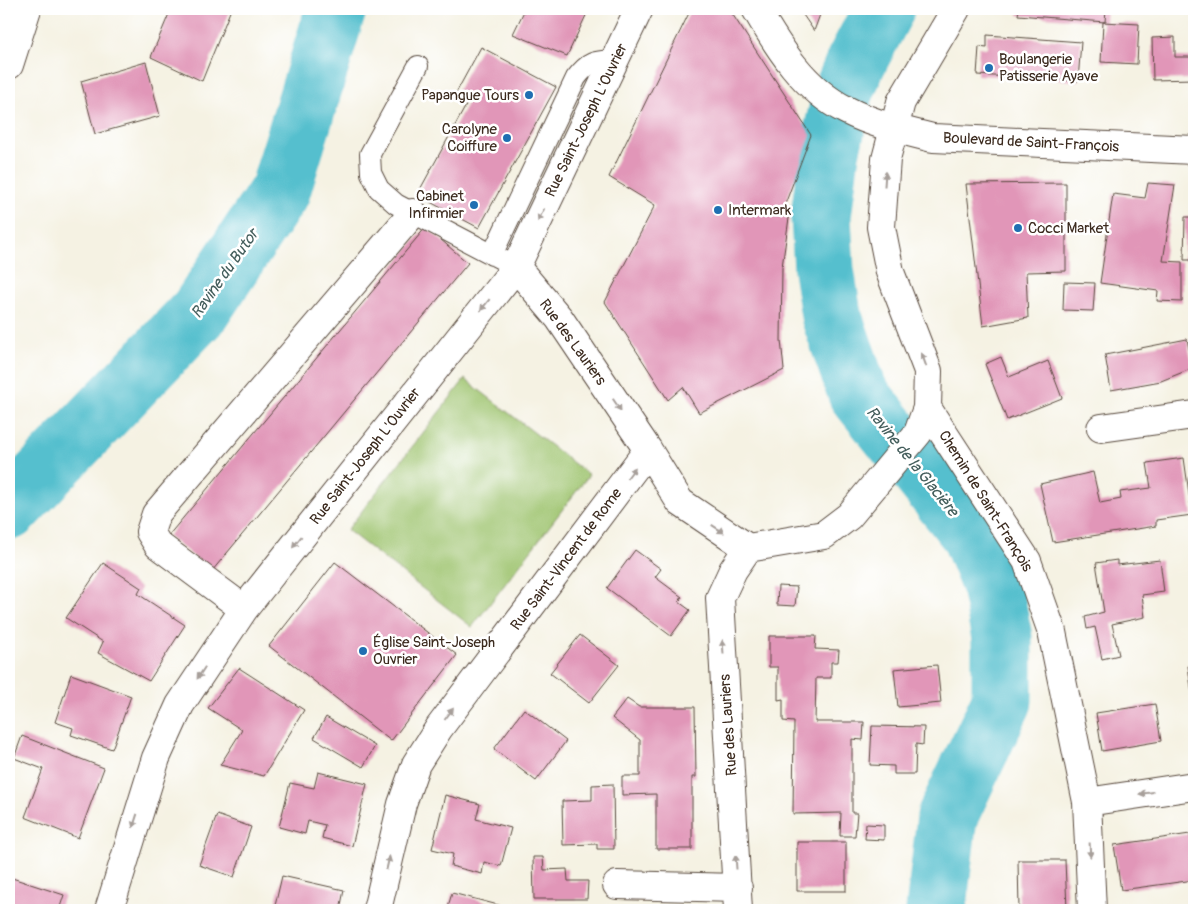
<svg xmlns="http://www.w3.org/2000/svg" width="1203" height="919" viewBox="0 0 1203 919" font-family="Pangolin,sans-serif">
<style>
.green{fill:#9fc46f;stroke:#6d7746}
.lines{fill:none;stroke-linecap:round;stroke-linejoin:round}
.river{stroke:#54bfce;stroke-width:61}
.building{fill:#e196b8}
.service-casing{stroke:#57483c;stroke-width:22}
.minor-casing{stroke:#57483c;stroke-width:30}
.secondary-casing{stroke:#57483c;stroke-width:30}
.service{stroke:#fff;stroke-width:20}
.minor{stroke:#fff;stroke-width:28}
.secondary{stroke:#fff;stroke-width:28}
.oneway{fill:#a79f9a}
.poi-dot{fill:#1f6fb2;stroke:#fff;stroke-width:2}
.labels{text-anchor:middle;stroke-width:5;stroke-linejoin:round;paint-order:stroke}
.poi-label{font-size:15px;fill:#3b2a1e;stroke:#fff;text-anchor:start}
.street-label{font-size:15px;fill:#3b2a1e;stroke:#fff}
.water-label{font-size:16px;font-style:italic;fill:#445e5c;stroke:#fff}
</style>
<rect width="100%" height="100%" fill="#fff"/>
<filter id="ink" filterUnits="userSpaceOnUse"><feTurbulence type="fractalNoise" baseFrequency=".02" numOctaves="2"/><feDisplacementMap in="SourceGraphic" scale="10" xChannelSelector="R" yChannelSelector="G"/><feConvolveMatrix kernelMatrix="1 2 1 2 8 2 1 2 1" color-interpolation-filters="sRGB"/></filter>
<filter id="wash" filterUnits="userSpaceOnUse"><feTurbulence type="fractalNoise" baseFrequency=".0096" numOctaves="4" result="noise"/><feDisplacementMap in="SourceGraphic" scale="20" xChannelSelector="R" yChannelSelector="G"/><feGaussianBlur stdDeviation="1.12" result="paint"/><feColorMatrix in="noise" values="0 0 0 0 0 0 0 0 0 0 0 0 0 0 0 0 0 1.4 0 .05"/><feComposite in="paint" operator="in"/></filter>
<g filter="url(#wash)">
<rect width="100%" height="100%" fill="#f5f2e3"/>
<path class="green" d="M 465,379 L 589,475 L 472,627 L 347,530 Z"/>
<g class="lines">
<path class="river" d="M 884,9 L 856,62 L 843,93 L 829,153 L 821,217 L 824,270 L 831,315 L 858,393 L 971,534 L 992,586 L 1002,638 L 1002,701 L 947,817 L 936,910
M 9,510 L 200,311 L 280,191 L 336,9"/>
</g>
<g id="blocks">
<path class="building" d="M 171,9 L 231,9 L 202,81 L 151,57 Z
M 525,9 L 589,9 L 567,56 L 513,34 Z
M 691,9 L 729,9 L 811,135 L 781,215 L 789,218 L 782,267 L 781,340 L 784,370 L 699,413 L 683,387 L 668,400 L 605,302 L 655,205 L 609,177 Z
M 799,9 L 822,9 L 814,31 Z
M 1019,9 L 1106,9 L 1105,22 L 1018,15 Z
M 1103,22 L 1139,24 L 1137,64 L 1101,62 Z
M 987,35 L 1081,42 L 1078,81 L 977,75 L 979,47 L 987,48 Z
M 1175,37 L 1175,57 L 1194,57 L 1194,79 L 1153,80 L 1152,38 Z
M 481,47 L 556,87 L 479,228 L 417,195 L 469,100 L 456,93 Z
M 146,62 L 160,116 L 95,134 L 81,81 Z
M 1066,183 L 1066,271 L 1026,272 L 1028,318 L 983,326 L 966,184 Z
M 1148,183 L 1175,185 L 1163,261 L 1182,262 L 1182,302 L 1157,301 L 1158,291 L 1100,283 L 1113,194 L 1145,198 Z
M 1185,217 L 1194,217 L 1194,260 L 1184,260 Z
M 426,227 L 468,263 L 212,571 L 168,536 Z
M 1064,282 L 1095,283 L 1093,311 L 1063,310 Z
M 1187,339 L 1193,368 L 1161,381 L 1111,390 L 1105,355 Z
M 1001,357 L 1009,377 L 1048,361 L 1062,398 L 1007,420 L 985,364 Z
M 1184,458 L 1192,515 L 1156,520 L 1156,526 L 1053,542 L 1040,484 L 1093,472 L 1100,503 L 1121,499 L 1120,492 L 1151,488 L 1147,463 Z
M 635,550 L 661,569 L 655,577 L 682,597 L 679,602 L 690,610 L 671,636 L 607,588 Z
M 1117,560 L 1117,565 L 1160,560 L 1164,592 L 1142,595 L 1145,617 L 1112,624 L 1119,655 L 1102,659 L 1095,627 L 1087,629 L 1085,617 L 1104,612 L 1096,563 Z
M 335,562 L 457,655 L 391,741 L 269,646 Z
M 103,563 L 141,588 L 138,594 L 185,625 L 149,681 L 98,653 L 103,642 L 66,618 Z
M 778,586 L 797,587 L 795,606 L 777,605 Z
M 580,635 L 619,665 L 589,703 L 550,673 Z
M 769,636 L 816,636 L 815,649 L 839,650 L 838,662 L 831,662 L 831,678 L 816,678 L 815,722 L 864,722 L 863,740 L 852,739 L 852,813 L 857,813 L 855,836 L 840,836 L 841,813 L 793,814 L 794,722 L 783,721 L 783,699 L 778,700 L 778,667 L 769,667 Z
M 937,665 L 941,703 L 898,707 L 894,669 Z
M 1194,665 L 1194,702 L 1193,702 L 1188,666 Z
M 239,668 L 304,710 L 264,776 L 220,765 L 242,730 L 208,708 Z
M 71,674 L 131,696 L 112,749 L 71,735 L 73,728 L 55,722 Z
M 627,699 L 639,707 L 695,707 L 696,777 L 692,777 L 692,849 L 656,849 L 656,794 L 622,795 L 622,776 L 640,776 L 640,740 L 612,718 Z
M 1155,704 L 1161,741 L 1102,751 L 1096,713 Z
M 524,709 L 566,741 L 536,781 L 494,749 Z
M 326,717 L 375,746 L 363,767 L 314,738 Z
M 872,726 L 924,727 L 923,745 L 916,744 L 915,774 L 894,774 L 894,766 L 870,765 Z
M 22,736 L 104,768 L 78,838 L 25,817 L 43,769 L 14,758 Z
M 318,772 L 367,784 L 352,846 L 322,838 L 325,825 L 308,821 L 305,834 L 279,827 L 290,783 L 314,788 Z
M 613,784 L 614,849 L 597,849 L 597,844 L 563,845 L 562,801 L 592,800 L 592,785 Z
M 445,795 L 480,804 L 476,819 L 511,828 L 501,866 L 484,862 L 482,874 L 451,866 L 453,854 L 432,849 Z
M 217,815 L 251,827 L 234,877 L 199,865 Z
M 866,824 L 884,825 L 884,840 L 865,839 Z
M 1190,834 L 1194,880 L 1121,890 L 1114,845 Z
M 797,842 L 846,842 L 846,891 L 797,891 Z
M 533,857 L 543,857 L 544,870 L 567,869 L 568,881 L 588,881 L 587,899 L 534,899 Z
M 1018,860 L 1065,860 L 1067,910 L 1019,910 Z
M 282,876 L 344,890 L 340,910 L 274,910 Z
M 9,877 L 64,895 L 59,910 L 9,910 Z
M 452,893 L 502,906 L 501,910 L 447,910 Z"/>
</g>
</g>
<g filter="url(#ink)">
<use href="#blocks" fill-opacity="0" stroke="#57483c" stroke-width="1"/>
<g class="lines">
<g class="service-casing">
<path id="service" d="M 418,66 L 370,154 L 371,173 L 379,189 L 396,204 L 516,267
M 492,255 L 576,78 C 589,61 594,61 615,60"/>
</g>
<g class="minor-casing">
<path id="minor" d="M 956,9 L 901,102 L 886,159 L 881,227 L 890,272 L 928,371 L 927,408 L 1027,561 L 1052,632 L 1087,802 L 1092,910
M 9,65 L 27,9
M 516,267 L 559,318 L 648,450 L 680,502 L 748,548 L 824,535 L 849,516 L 918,433 L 927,408
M 1101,428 L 1194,415
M 244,609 L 158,545 L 150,532 L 156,514 L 413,213
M 1087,802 L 1194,786
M 617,885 L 738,888
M 109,910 L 156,758 L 180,705 L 244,609 L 516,267 L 639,9
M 377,910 L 402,804 L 416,764 L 439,728 L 648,450
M 738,910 L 720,598 L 733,570 L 748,548"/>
</g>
<g class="secondary-casing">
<path id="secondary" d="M 756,9 C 778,47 804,89 846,110 C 873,124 904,131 933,138 L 1194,150"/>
</g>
<use href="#service" class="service"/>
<use href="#minor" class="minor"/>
<use href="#secondary" class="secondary"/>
</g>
<defs><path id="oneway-solid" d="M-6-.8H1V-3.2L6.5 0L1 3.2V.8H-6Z" transform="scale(1.25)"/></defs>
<g class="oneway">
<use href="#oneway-solid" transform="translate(885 179) rotate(-86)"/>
<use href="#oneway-solid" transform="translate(541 215) rotate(116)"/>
<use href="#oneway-solid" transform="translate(485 305) rotate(128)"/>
<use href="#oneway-solid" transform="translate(924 360) rotate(-110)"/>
<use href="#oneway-solid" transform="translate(617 405) rotate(56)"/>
<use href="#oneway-solid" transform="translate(631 473) rotate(-53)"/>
<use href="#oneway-solid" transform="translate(718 529) rotate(33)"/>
<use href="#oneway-solid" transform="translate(297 542) rotate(128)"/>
<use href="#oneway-solid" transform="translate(723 647) rotate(-94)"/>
<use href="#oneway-solid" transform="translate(201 673) rotate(123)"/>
<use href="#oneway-solid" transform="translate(449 714) rotate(-53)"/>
<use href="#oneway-solid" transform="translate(1146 793) rotate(172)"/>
<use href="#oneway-solid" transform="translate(135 821) rotate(108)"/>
<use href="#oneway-solid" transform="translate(1090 850) rotate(87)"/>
<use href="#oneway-solid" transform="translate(736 862) rotate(-94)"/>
<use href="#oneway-solid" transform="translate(388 863) rotate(-77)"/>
</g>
</g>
<g class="poi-dot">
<circle cx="989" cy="68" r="5"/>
<circle cx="529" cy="95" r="5"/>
<circle cx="507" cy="138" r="5"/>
<circle cx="474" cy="205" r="5"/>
<circle cx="718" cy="210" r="5"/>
<circle cx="1018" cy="228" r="5"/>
<circle cx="363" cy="651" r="5"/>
</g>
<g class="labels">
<g class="poi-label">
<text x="999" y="64">Boulangerie<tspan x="999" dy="17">Patisserie Ayave</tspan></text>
<text x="519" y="100" text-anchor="end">Papangue Tours</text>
<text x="497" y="134" text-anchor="end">Carolyne<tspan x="497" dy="17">Coiffure</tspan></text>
<text x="464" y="201" text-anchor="end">Cabinet<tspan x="464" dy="17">Infirmier</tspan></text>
<text x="728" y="215">Intermark</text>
<text x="1028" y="233">Cocci Market</text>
<text x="373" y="647">Église Saint-Joseph<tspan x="373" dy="17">Ouvrier</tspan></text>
</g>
<g class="street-label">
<text transform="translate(586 120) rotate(-64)" y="5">Rue Saint-Joseph L'Ouvrier</text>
<text transform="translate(1031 142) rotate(3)" y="5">Boulevard de Saint-François</text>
<text transform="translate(573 342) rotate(54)" y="5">Rue des Lauriers</text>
<text transform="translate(365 456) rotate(-52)" y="5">Rue Saint-Joseph L'Ouvrier</text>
<text transform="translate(986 501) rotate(58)" y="5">Chemin de Saint-François</text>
<text transform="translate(566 559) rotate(-53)" y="5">Rue Saint-Vincent de Rome</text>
<text transform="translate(728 725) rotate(-94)" y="5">Rue des Lauriers</text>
</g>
<g class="water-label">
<text transform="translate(224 273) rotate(-55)" y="6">Ravine du Butor</text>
<text transform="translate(913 461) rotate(51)" y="6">Ravine de la Glacière</text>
</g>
</g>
<rect width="1203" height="919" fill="none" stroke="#fff" stroke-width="30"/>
</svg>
